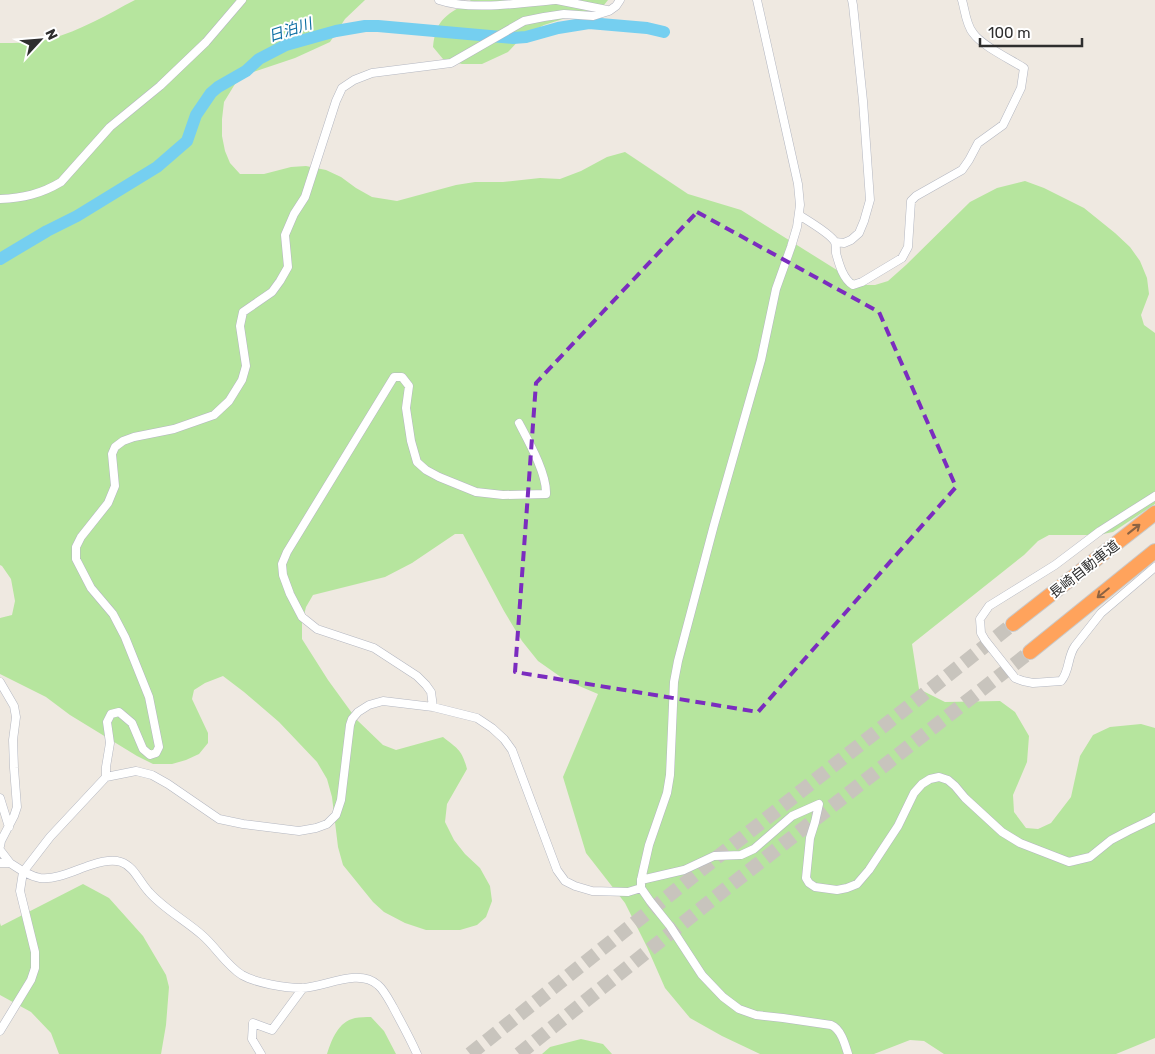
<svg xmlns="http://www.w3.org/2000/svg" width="1155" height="1054" viewBox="0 0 1155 1054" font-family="Rubik,'Noto Sans JP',sans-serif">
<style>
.green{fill:#b6e59e}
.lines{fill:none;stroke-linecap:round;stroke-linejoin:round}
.river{stroke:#75cff0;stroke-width:12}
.motorway-tunnel{stroke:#c8c4bd;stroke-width:14;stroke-dasharray:14 7;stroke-linecap:butt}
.minor-casing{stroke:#b4b7c1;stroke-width:9}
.motorway-casing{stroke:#c9c9c9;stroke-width:16}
.minor{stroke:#fff;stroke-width:8}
.motorway{stroke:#ffa35c;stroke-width:14}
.oneway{stroke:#8c6343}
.marked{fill:none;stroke:#7b2cbf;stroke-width:4;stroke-dasharray:10 6;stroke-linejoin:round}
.labels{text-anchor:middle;stroke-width:4;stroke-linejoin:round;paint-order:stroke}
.street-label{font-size:14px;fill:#2e2e2e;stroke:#fff}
.water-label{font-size:15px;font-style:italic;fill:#0d6fa3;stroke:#fff}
</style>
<rect width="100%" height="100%" fill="#efe9e1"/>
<path class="green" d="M 135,0 L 365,0 L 345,19 L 330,42 L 295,58 L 247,74 L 235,84 L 224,102 L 222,119 L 222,136 L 225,151 L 230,163 L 240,174 L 264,174 L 291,167 L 306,166 L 326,170 L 341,177 L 356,188 L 372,197 L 397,201 L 456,185 L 475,182 L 503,182 L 540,178 L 560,179 L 581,171 L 607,157 L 625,152 L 688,194 L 741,210 L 848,277 L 864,285 L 875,285 L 888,281 L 906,265 L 970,202 L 997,188 L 1025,181 L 1044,188 L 1084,208 L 1115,233 L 1130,247 L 1140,261 L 1147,278 L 1149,294 L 1141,315 L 1144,325 L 1155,333 L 1155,504 L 1113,532 L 1098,535 L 1049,535 L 1038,541 L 1024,555 L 912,644 L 919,689 L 945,702 L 1000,701 L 1015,712 L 1029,736 L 1027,762 L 1013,795 L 1014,812 L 1026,828 L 1038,829 L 1051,823 L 1071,797 L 1080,756 L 1093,735 L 1110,727 L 1141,724 L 1155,728 L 1155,1038 L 1116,1054 L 944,1054 L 924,1041 L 910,1040 L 874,1054 L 760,1054 L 722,1036 L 690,1018 L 665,988 L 647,947 L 625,903 L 586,853 L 563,777 L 598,694 L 565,680 L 538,661 L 522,641 L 504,611 L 463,534 L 455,534 L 412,563 L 385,577 L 313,595 L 306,607 L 302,623 L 302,639 L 328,680 L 357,720 L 383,745 L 396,750 L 443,737 C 458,749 462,750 467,769 L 447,804 L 445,822 L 454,840 L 465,854 L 480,868 L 490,886 L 492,901 L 486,917 L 477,925 L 460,930 L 426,930 L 405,923 L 384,912 L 373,902 L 343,865 L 338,847 L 332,797 L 327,779 L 317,762 L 279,722 L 244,692 L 223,676 L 205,683 L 194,690 L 192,699 L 208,733 L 208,743 L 199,754 L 186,760 L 172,764 L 153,764 L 137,756 L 70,715 L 46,697 L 0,674 L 0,618 L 12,615 L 15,601 L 11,579 L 2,566 L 0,565 L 0,43 C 17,43 34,43 50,39 C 80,31 108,14 135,0 Z
M 471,0 L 608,0 L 604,5 L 591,12 L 566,18 L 544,25 L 523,36 L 508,52 L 482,64 L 462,64 L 443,59 L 433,47 C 436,17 448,15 471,0 Z
M 83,884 L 109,898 L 143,936 L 166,975 L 169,987 L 166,1025 L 161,1054 L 59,1054 L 51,1033 L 31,1012 L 0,995 L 0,923 L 1,926 Z
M 371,1017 L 384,1031 L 396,1054 L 327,1054 C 332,1039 338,1022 355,1018 C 360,1017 366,1017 371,1017 Z
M 581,1039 L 603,1044 L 612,1054 L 542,1054 L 550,1047 Z"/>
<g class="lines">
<path class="river" d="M 0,259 L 47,231 L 77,216 L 157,167 L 187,141 L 196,115 L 211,93 L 218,87 L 246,71 L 259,59 L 286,45 L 318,36 L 336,31 L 365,26 L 378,26 L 513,38 L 526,37 L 558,28 L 589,23 L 647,28 L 664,32"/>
<path class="motorway-tunnel" d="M 470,1054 L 701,870 L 1013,624
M 519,1054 L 723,891 L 1030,652"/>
<g class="minor-casing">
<path id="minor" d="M 439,0 C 470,11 521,3 555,0
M 557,0 L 607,10
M 757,0 L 798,184 L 800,205 L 797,227 L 791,247 L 776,289 L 761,360 L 714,525 L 678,661 L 674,682 L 670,775 L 667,793 L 649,845 L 641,880 L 641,888 L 650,901 L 670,926 L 702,975 L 723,997 L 739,1009 L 756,1015 L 783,1018 L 831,1025 C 841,1029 845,1044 848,1054
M 0,199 C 23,198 41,194 61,182 L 110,127 L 160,86 L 206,42 L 242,0
M 799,215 C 807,220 831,234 835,242 C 836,245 836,250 836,253 C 839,264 843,279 853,285 L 862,282 L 902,258 L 908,247 L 911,201 L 916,196 L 962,170 L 969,160 L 978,143 L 1003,125 L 1021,88 L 1024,68 C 1010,59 982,46 973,33 C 966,25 965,10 962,0
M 835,242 L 844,243 L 851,240 L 859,233 L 864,221 L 870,200 L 863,101 L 853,5 L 852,0
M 1155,496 L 1100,531 L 1055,565 L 989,606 L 980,619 L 981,633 L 985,640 L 1015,678 L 1023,681 L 1033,683 L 1061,681 C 1070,671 1067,657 1075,646 L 1101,613 L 1155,567
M 0,682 L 14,706 L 16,717 L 13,740 L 14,768 L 17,807 L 14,816 L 1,841 L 0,846
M 433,707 L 431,692 L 426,685 L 417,676 L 374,648 L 317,629 L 302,617 L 290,594 L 283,575 L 282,564 L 287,552 L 394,377 L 402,377 L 409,386 L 406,408 L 411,441 L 417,462 L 426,470 L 439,477 L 476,492 L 503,495 L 546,494 C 547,474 529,442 519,423
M 106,777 L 106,767 L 110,743 L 107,722 L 111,714 L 119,712 L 132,723 L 143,749 L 150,755 L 156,753 L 159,747 L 149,697 L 125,637 L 113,614 L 91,588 L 76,559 L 76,547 L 81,537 L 108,503 L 115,486 L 112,454 L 115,447 L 123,441 L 134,437 L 174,429 L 214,415 L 229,401 L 242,380 L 246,366 L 240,326 L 243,312 L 272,292 L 280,281 L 288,267 L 285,235 L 294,214 L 305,197 L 336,101 L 342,88 L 354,80 L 372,73 L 451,63 L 524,21 L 544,17 L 564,14 L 593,16 L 609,11 L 616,6 L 620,0
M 0,798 L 9,827
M 0,850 L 10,863 L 0,863
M 10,863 C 19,869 29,876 40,878 C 57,880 75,870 91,865 C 100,862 111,859 121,862 C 134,866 140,883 149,892 C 164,909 185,920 202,935 C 216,947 226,965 242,975 C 256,983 285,988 301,988 C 324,988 358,967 378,985 C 384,990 389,1000 393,1007 C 401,1022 410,1038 417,1054
M 641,880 L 684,870 L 714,856 L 741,855 L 754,849 L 792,816 L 819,804 L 815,822 L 810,838 L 806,878 L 809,883 L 815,887 L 837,890 L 847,888 L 857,884 L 869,870 L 898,826 L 914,793 L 922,784 L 930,779 L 939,777 L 948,780 L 955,786 L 965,798 L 1002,832 L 1020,843 L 1069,862 L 1090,857 L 1111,840 L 1128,831 L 1153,819 L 1155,817
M 0,1031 L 31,980 L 35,968 L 35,952 L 20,891 L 23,872 L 50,837 L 106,777 L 136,771 L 152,775 L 168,784 L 219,819 L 243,824 L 299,831 L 316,828 L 327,824 L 336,815 L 341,800 L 350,725 L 352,719 L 358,712 L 369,705 L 383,701 L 433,707 L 477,718 L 492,728 L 504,739 L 512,750 L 557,870 L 565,881 L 575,886 L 592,891 L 628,892 L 641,888
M 261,1054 L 252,1039 L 253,1023 L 272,1030 L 303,988"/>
</g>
<g class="motorway-casing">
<path id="motorway" d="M 1013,624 L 1155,513
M 1030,652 L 1155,551"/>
</g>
<use href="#minor" class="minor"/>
<use href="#motorway" class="motorway"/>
</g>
<defs><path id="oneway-shaft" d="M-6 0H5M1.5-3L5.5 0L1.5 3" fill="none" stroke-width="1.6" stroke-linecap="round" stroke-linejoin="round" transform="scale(1.25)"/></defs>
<g class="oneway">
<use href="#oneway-shaft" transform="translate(1134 529) rotate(-38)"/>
<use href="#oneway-shaft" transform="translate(1103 593) rotate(141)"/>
</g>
<path class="marked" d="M 697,212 L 879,312 L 956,487 L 758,712 L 515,672 L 536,383 Z"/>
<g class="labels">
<g class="street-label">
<text transform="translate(1084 569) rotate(-38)" y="5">長崎自動車道</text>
</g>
<g class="water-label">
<text transform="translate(290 30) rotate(-18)" y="5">日泊川</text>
</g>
</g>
<g transform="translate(40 40) rotate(64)" stroke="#ffffff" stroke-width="4" paint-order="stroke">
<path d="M0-4L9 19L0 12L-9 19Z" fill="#2e2e2e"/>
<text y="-8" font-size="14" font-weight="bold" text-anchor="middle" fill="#2e2e2e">N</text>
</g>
<path d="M980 38v8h102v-8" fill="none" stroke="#2e2e2e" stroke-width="2.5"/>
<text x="988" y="38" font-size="15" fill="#2e2e2e" stroke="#ffffff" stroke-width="4" paint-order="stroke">100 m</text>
</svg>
